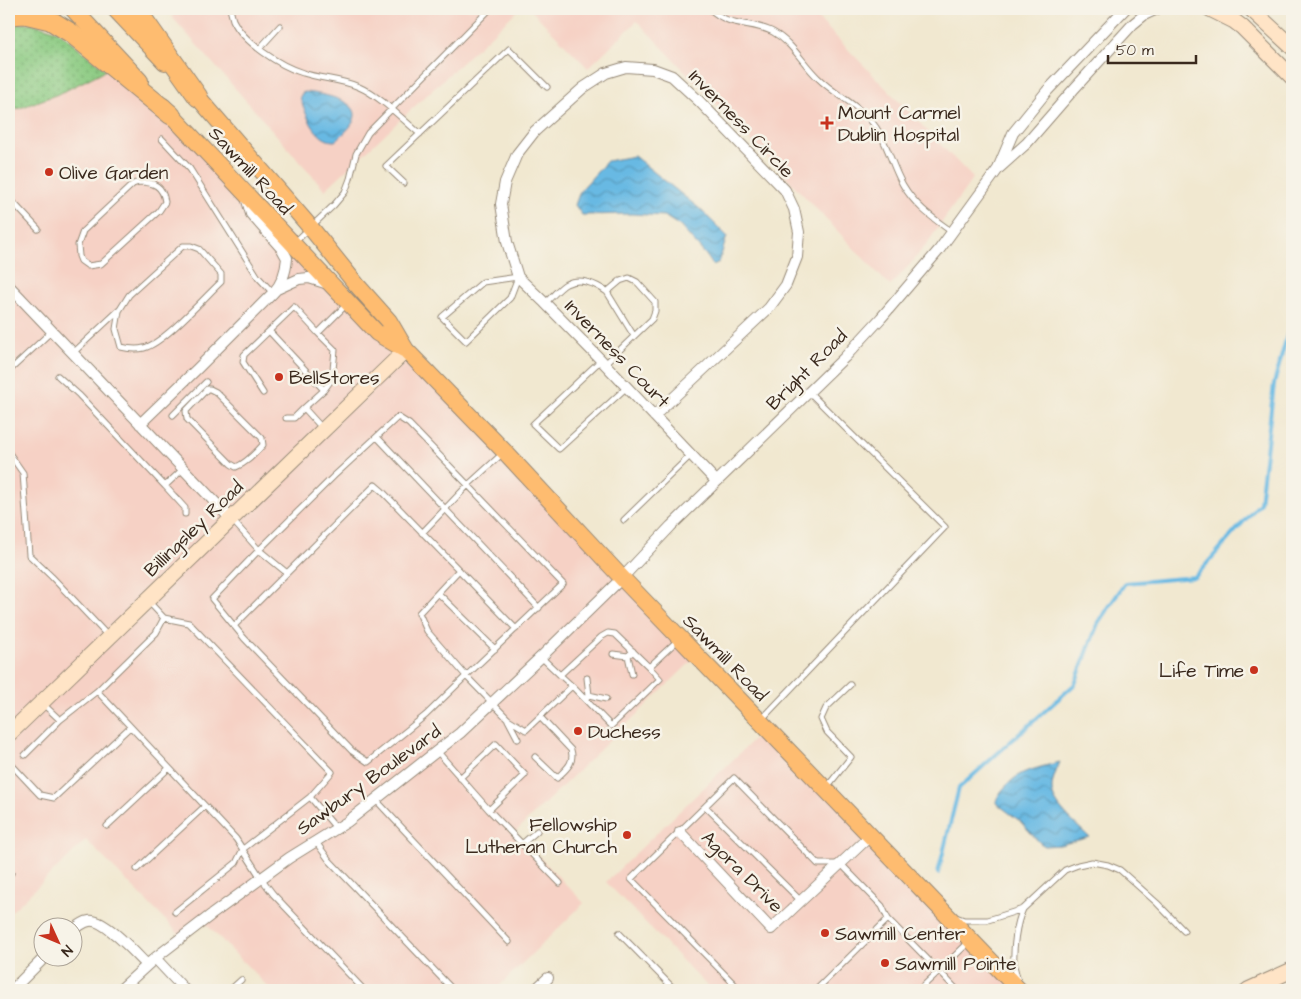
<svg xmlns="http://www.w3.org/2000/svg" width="1301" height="999" viewBox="0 0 1301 999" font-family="'Architects Daughter',sans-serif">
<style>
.built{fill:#f6d1c5}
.grass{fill:url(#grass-dots);stroke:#627a50}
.water{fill:url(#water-waves);stroke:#527280}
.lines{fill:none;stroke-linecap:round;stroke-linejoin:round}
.stream{stroke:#68b9e3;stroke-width:4}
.lane-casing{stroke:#968977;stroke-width:7}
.street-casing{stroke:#968977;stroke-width:12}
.secondary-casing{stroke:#968977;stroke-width:17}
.primary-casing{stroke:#968977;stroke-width:18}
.highway-casing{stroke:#968977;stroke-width:21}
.lane{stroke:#fff;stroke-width:5}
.street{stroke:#fff;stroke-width:10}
.secondary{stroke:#ffe4c6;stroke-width:15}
.primary{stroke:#febc70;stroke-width:16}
.highway{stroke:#febc70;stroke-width:19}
.poi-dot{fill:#c8321e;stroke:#f7f3e8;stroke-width:2}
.labels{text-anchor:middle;stroke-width:5;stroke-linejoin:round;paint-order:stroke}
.poi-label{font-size:19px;fill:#3b2a1e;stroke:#f7f3e8;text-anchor:start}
.street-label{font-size:19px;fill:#3b2a1e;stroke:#f7f3e8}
</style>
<defs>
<pattern id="grass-dots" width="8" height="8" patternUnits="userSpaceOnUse" patternTransform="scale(1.25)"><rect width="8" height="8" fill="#8aca81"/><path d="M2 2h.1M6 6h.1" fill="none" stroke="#72a469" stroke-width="1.8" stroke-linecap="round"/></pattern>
<pattern id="water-waves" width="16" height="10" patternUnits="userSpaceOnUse" patternTransform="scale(1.25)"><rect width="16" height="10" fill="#68b9e3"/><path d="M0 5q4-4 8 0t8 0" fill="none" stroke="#5797b7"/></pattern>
</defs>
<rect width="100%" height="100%" fill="#f7f3e8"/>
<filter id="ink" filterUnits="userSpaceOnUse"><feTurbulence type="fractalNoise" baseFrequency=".02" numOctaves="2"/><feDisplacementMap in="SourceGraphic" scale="10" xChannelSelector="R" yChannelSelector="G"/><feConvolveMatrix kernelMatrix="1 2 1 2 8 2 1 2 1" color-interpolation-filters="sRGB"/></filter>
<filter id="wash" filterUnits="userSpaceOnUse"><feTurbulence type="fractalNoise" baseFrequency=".0096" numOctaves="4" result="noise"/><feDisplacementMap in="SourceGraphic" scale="20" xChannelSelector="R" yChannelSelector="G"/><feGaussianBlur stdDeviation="1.12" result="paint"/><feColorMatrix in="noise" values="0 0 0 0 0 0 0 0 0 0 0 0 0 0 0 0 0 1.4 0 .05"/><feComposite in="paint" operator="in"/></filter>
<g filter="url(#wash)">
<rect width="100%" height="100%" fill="#f1e8d0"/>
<path class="built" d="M 177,9 L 519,9 L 325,190 L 172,17 Z
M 530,9 L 809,9 L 973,178 L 928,242 L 912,262 L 890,286 L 637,21 L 588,68 Z
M 106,70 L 171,115 L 244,191 L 406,350 L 697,656 L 515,832 L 584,903 L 495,990 L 271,990 L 204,922 L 183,938 L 86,840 L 9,914 L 9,112 L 61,93 Z
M 766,728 L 1019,990 L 711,990 L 606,882 Z"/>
<path class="grass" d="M 31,23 L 58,31 L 106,70 L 61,93 L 9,112 L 9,25 Z"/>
<path class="water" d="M 305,92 C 317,93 357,99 355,116 C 354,126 342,135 335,141 C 315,142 305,112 300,97 L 302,93 Z
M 634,156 L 700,209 L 727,236 L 719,262 L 713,265 L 706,255 L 680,226 L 664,216 L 632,214 L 582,215 L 575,205 L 580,191 L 607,161 Z
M 1060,762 C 1057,770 1052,779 1052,788 C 1051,805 1077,825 1089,837 L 1060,845 L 1045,846 L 1040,843 L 1020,821 L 996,803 C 996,793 1016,775 1025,772 C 1036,768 1048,765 1060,762 Z"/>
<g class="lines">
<path class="stream" d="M 938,873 L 959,788 L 1075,684 L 1098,623 L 1125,583 L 1195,577 L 1260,503 L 1274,384 L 1292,317"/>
</g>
</g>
<g filter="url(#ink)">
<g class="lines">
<g class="lane-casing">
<path id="lane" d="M 230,9 C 231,12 232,17 233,20 C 243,42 280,66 303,73 C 321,79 341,79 359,87 C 380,96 402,119 420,134
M 710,9 C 730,28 752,21 773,32 C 793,43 802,63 818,78 C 832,92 849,100 863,113 C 886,132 889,161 903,185 C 916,207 933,218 952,232
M 260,48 L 280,26
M 162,139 L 190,169 L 258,277 L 273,293
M 139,182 C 154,182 163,186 165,202 L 159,211 L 101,264 L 88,266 L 81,261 L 79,256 L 78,245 L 83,231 L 133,184 Z
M 404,183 L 386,166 L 509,49 L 547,87
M 9,198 L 38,229
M 295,242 L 334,205 L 345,192 L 350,179 L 356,154 L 368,133 L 490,9
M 183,246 L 191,246 L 199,249 L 221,274 L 221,282 C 204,298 164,343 144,348 C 136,350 129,349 121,347 L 116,329 L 119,311 L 129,295 Z
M 518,277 L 510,298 L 466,341 L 442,317 L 483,282 Z
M 607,292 L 634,336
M 545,303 C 552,297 559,288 566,284 C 580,277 596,284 607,292 L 620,281 L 629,278 L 637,282 L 655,302 L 655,311 L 652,319 L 605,364
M 269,331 L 324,390
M 73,353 L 118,311
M 601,360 L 533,424 L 559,449 L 627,387
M 9,371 L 52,331
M 58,376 L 79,395 L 165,486
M 207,389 L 210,389 L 216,392 L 262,438 L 263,445 C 255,453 247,463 236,467 L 231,464 L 187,419 L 186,411 Z
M 263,393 L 243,362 L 244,355 L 294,307 L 318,333
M 173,415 L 206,382
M 286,418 L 294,418 L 304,408
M 323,429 L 304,408 L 324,390 L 332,379 L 335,350 L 318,333 L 346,305
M 377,437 L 539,608
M 9,453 L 23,473 L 29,555 L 52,577 L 108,636
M 183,469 L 165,486 L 185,508 L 185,514
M 624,520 L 691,455
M 233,521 L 259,550 L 212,599 L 244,638 L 352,751 L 368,762 L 426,715 L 466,676 L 508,719 L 526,730 L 572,686 L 611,726 L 660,679 L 649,667
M 459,570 L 516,629
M 287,573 L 259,550 L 334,476 L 398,417 L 409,424 L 468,485 L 502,454
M 438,593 L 495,649
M 148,601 L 164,618 L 189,623 L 332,772 L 310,797 L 336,828
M 164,618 L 156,633 L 97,691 L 236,839 L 261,878 L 273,894 L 364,990
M 234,626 L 375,485 L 382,491 L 459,570 L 419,613 L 427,631 L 466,676 L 563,584 L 468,485 L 422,533
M 613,654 L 628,656
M 541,657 L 560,675
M 632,674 L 628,656 L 633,651
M 587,678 L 589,695
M 572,686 L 560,675 L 601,637 L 608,633 L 615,634 L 649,667 L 679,639
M 585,699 L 589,695 L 606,699
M 42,703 L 60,720 L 97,691
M 508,720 L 518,739
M 761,720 L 945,527 L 809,392
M 437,751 L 489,810 L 560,883
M 25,755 L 60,720
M 535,757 L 557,778 C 566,769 575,763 571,750 L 540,717
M 9,762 L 40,795 L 54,798 L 130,727
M 460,778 L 496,744 L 525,775 L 489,810
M 827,787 L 851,757 L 827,732 L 821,719 L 826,708 L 850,685
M 376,800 L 509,942
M 706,807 L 801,901
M 107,826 L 169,768
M 316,842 L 329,860 L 453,990
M 522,844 L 537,831
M 137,869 L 205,806
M 9,871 L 11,873
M 175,912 L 236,863 L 243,849 L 310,797
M 956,917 L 964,920 L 988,920 L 1023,909 L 1065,870 L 1078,865 L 1092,862 L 1108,865 L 1120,870 L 1157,903 L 1184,931
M 619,933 L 675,990
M 1018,982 C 1017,976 1015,971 1014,965 C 1013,949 1016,924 1023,909
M 230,990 L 241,980
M 740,990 L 631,879 L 734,778 L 818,864 L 841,864 L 882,906 L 888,919 L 939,971 L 919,990
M 816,990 L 888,919
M 957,990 L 939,971 L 969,942"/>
</g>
<g class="street-casing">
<path id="street" d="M 999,166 L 1013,133 L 1047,91 L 1125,9
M 9,286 L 231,519
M 277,289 L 299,279 L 309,278 L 328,284
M 654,416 L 769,308 L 786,285 L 797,257 L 799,232 L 794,209 L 785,190 L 699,101 L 672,76 L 653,69 L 626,67 L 606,73 L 583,88 L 535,131 L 517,154 L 505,182 L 501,204 L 507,242 L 518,277 L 545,303 L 601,360 L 716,481
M 140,424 L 197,369 L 273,293 C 282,284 286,271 287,258 L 282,249 L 251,214 L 246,197
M 680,832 L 771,929 L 870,836
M 72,931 C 77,927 83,922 89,921 C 104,918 136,954 147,965
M 155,958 L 185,990
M 12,990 L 46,956
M 120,990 L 155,958 L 211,915 L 289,858 L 347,822 L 437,751 L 460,733 L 541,657 L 622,578 L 671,526 L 845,357 L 881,318 L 939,250 L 998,169 L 1027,143 L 1073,90 L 1133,24 L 1144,15 L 1157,9
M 535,990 L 548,978"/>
</g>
<g class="secondary-casing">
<path id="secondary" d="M 1210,9 L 1234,21 L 1242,27 L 1292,77
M 1251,9 L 1292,47
M 9,734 L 406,350
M 1248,990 L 1292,970"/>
</g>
<g class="primary-casing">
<path id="primary" d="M 73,9 L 140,81
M 115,9 L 165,62
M 191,89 L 311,228 L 356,284 L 389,321 L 406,350 L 505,452 L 622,578 L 1019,990
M 163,106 L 377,333 L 404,349"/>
</g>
<g class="highway-casing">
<path id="highway" d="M 136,9 L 198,97
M 9,15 L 25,14 L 50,20 L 71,33 L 171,115"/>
</g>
<use href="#lane" class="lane"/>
<use href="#street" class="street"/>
<use href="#secondary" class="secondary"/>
<use href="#primary" class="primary"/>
<use href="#highway" class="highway"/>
</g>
</g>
<g class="poi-dot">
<path d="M824.5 115.5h5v5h5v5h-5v5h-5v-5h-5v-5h5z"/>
<circle cx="49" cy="172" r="5"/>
<circle cx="279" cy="377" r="5"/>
<circle cx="1254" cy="670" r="5"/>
<circle cx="578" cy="731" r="5"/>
<circle cx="627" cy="835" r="5"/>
<circle cx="825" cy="933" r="5"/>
<circle cx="885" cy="963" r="5"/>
</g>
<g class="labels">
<g class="poi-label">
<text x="838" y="119">Mount Carmel<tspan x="838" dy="22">Dublin Hospital</tspan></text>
<text x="59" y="179">Olive Garden</text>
<text x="289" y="384">BellStores</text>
<text x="1244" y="677" text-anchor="end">Life Time</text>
<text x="588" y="738">Duchess</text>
<text x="617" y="831" text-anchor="end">Fellowship<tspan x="617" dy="22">Lutheran Church</tspan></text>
<text x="835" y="940">Sawmill Center</text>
<text x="895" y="970">Sawmill Pointe</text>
</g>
<g class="street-label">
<text transform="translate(742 123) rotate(46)" y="7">Inverness Circle</text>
<text transform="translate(251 170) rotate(47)" y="7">Sawmill Road</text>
<text transform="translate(618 353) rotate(46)" y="7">Inverness Court</text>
<text transform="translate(806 369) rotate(-45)" y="7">Bright Road</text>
<text transform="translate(193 528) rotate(-44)" y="7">Billingsley Road</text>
<text transform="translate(726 657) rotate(46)" y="7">Sawmill Road</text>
<text transform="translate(368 779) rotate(-36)" y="7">Sawbury Boulevard</text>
<text transform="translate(743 871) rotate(45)" y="7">Agora Drive</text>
</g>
</g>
<rect width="1301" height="999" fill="none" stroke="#f7f3e8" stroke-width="30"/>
<g transform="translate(58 942) rotate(134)"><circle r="24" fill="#f7f3e8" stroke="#aca397"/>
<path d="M0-4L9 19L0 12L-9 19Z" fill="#c8321e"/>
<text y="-8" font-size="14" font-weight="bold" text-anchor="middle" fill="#3b2a1e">N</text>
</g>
<path d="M1108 55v8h88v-8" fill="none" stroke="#3b2a1e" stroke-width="2.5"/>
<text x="1116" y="55" font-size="15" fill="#3b2a1e" stroke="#f7f3e8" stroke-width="4" paint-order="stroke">50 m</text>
</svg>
